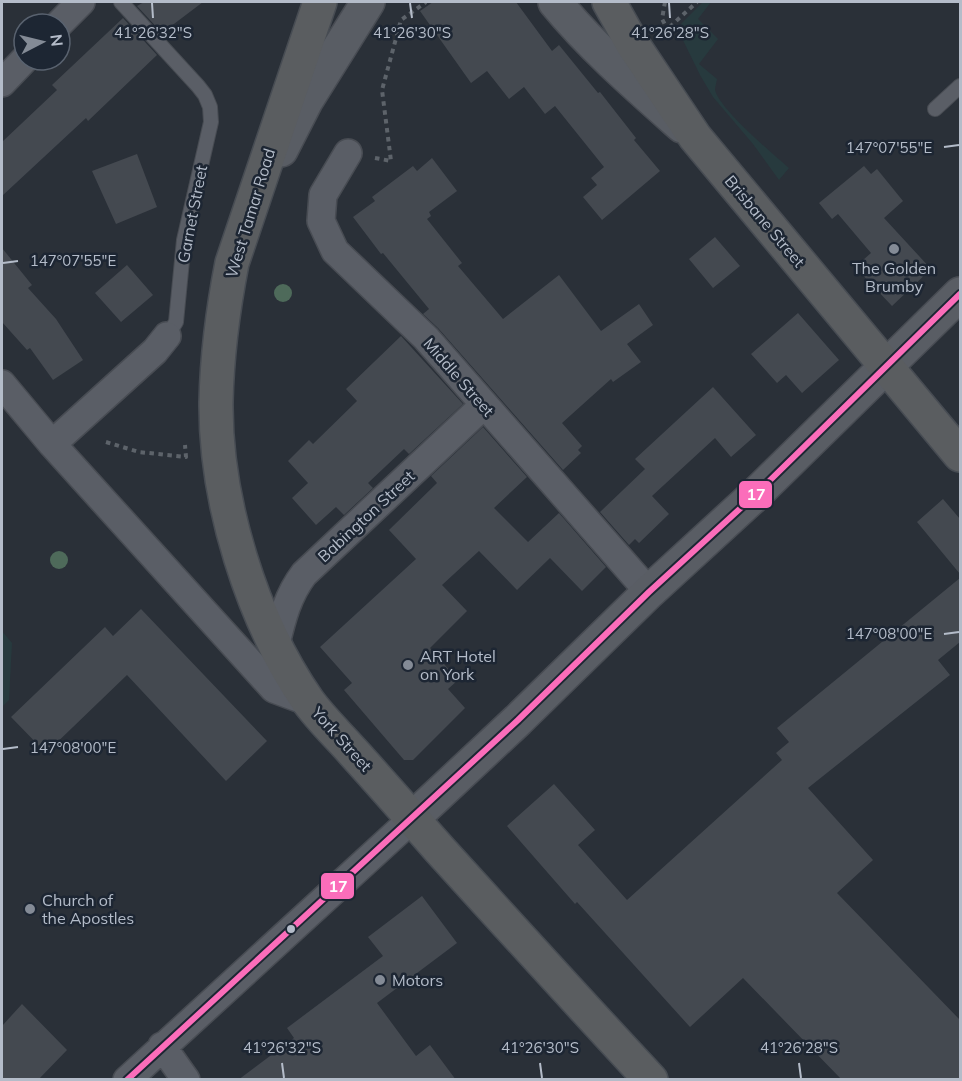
<svg xmlns="http://www.w3.org/2000/svg" width="962" height="1081" viewBox="0 0 962 1081" font-family="Mulish,sans-serif">
<style>
.green{fill:#273a3e}
.building{fill:#444950}
.lines{fill:none;stroke-linecap:round;stroke-linejoin:round}
.lane-casing{stroke:#484c53;stroke-width:16}
.street-casing{stroke:#484c53;stroke-width:30}
.secondary-casing{stroke:#484c53;stroke-width:36}
.highway-casing{stroke:#474c53;stroke-width:36}
.path{stroke:#5d636a;stroke-width:4;stroke-dasharray:4.5 4.5;stroke-linecap:butt}
.lane{stroke:#5a5e66;stroke-width:14}
.street{stroke:#5a5e66;stroke-width:27}
.secondary{stroke:#595d64;stroke-width:33}
.highway{stroke:#5a5d60;stroke-width:33}
.bus-1-casing{stroke:#1d2633;stroke-width:10}
.bus-1{stroke:#fb6dba;stroke-width:6}
.tree{fill:#4e6a5a}
.ticks{fill:none;stroke:#b4bcc9;stroke-width:2}
.poi-dot{fill:#848b96;stroke:#1d2633;stroke-width:2}
.bus-dot{fill:#b4bcc9;stroke:#1d2633;stroke-width:2}
.labels{text-anchor:middle;stroke-width:5;stroke-linejoin:round;paint-order:stroke}
.street-label{font-size:16px;fill:#b4bcc9;stroke:#1d2633}
.poi-label{font-size:16px;fill:#b4bcc9;stroke:#1d2633;text-anchor:start}
.ticks-label{font-size:15px;text-anchor:middle;fill:#b4bcc9;stroke:#1d2633;stroke-width:5;stroke-linejoin:round;paint-order:stroke}
.line-badge{stroke:#1d2633;stroke-width:2}
.badge-label{font-size:16px;text-anchor:middle;font-weight:bold;fill:#fff}
</style>
<rect width="100%" height="100%" fill="#2a3038"/>
<path class="green" d="M 703,2 L 711,2 L 698,19 L 718,39 L 699,64 L 717,79 C 717,80 715,88 715,89 C 716,106 775,156 789,168 L 779,180 L 753,144 L 713,97 L 700,75 L 677,28 Z
M 2,631 L 12,643 L 9,700 L 2,707 Z"/>
<path class="building" d="M 144,2 L 203,2 L 162,33 L 137,6 Z
M 433,2 L 516,2 L 552,51 L 559,45 L 598,93 L 600,92 L 636,138 L 634,140 L 660,171 L 602,220 L 583,197 L 597,185 L 591,178 L 604,167 L 555,106 L 545,114 L 524,87 L 509,99 L 487,71 L 471,83 L 420,11 Z
M 123,18 L 157,55 L 88,121 L 86,118 L 2,196 L 2,142 L 57,90 L 52,85 Z
M 137,154 L 157,207 L 116,224 L 92,171 Z
M 432,158 L 457,191 L 429,212 L 431,216 L 427,219 L 462,263 L 458,266 L 503,319 L 559,275 L 601,331 L 639,304 L 653,325 L 627,344 L 641,362 L 613,382 L 611,379 L 562,423 L 582,446 L 578,450 L 581,453 L 563,470 L 438,328 L 423,314 L 429,309 L 383,253 L 381,254 L 353,217 L 375,201 L 372,197 L 413,166 L 417,171 Z
M 864,166 L 871,174 L 877,169 L 903,201 L 884,218 L 931,269 L 892,306 L 855,267 L 871,253 L 838,214 L 832,219 L 819,203 Z
M 715,237 L 740,266 L 713,288 L 689,259 Z
M 2,248 L 32,285 L 28,288 L 56,319 L 83,360 L 53,380 L 30,348 L 27,350 L 2,322 Z
M 127,265 L 153,295 L 121,322 L 95,293 Z
M 798,313 L 839,360 L 802,393 L 786,375 L 777,383 L 751,354 Z
M 401,336 L 463,404 L 409,454 L 404,449 L 368,483 L 373,488 L 344,515 L 336,507 L 316,525 L 292,498 L 308,483 L 288,461 L 309,440 L 313,444 L 357,401 L 346,389 Z
M 713,387 L 756,435 L 731,457 L 715,438 L 652,496 L 669,514 L 639,543 L 635,539 L 629,545 L 600,512 L 645,469 L 635,459 Z
M 483,427 L 527,477 L 494,508 L 528,542 L 559,513 L 606,567 L 582,591 L 550,558 L 517,590 L 479,551 L 442,585 L 467,611 L 430,648 L 458,680 L 448,689 L 465,708 L 413,760 L 404,760 L 344,690 L 352,683 L 320,647 L 416,559 L 389,530 L 437,483 L 431,476 Z
M 943,499 L 960,519 L 960,574 L 917,522 Z
M 960,578 L 960,642 L 938,660 L 950,675 L 808,788 L 873,860 L 837,893 L 960,1020 L 960,1080 L 842,1080 L 743,978 L 690,1027 L 577,902 L 575,904 L 507,826 L 554,784 L 595,830 L 578,845 L 627,900 L 782,760 L 776,753 L 789,742 L 777,728 Z
M 141,609 L 267,741 L 226,781 L 127,675 L 46,753 L 11,717 L 105,627 L 113,636 Z
M 422,896 L 457,943 L 377,1003 L 416,1056 L 430,1045 L 456,1080 L 238,1080 L 294,1038 L 287,1028 L 383,956 L 368,937 Z
M 22,1004 L 67,1050 L 38,1080 L 2,1080 L 2,1026 Z"/>
<g class="lines">
<g class="lane-casing">
<path id="lane" d="M 121,2 L 198,86 L 205,95 L 210,107 L 211,122 L 184,240 L 176,322 L 167,336
M 935,109 L 960,86"/>
</g>
<g class="street-casing">
<path id="street" d="M 59,24 L 81,2
M 2,83 L 24,60
M 348,153 L 323,195 L 321,221 L 335,251 L 426,338 L 649,592
M 2,384 L 52,444 L 274,689 L 309,702
M 52,444 L 155,351 L 167,336
M 276,644 C 282,618 288,595 304,574 L 484,405
M 162,1046 L 186,1080
M 127,1080 L 412,819"/>
</g>
<g class="secondary-casing">
<path id="secondary" d="M 555,2 C 592,47 638,87 682,126
M 281,150 L 306,101 L 368,2
M 412,819 L 518,720 L 649,592 L 756,494 L 960,294"/>
</g>
<g class="highway-casing">
<path id="highway" d="M 320,2 L 232,263 C 223,309 217,355 216,402 C 215,501 252,620 308,701 C 321,719 338,735 353,752 C 382,784 411,817 440,850 C 510,927 580,1004 651,1080
M 609,2 L 632,43 L 695,137 L 960,455"/>
</g>
<path class="path" d="M 665,2 L 662,19 L 668,30
M 663,33 L 697,2
M 375,158 L 391,161 L 382,90 L 401,20 L 426,2
M 106,442 L 139,452 L 186,457 L 185,445"/>
<use href="#lane" class="lane"/>
<use href="#street" class="street"/>
<use href="#secondary" class="secondary"/>
<use href="#highway" class="highway"/>
<g class="bus-1-casing">
<path id="bus-1" d="M 127,1080 L 518,720 L 649,592 L 756,494 L 960,294"/>
</g>
<use href="#bus-1" class="bus-1"/>
</g>
<g class="tree">
<circle cx="283" cy="293" r="9"/>
<circle cx="59" cy="560" r="9"/>
</g>
<path class="ticks" d="M 152,3 L 153,18M 410,3 L 412,18M 669,3 L 670,18M 944,147 L 959,145M 3,263 L 18,261M 944,634 L 959,632M 3,749 L 18,747M 282,1063 L 284,1078M 540,1063 L 542,1078M 799,1063 L 801,1078"/>
<g class="poi-dot">
<circle cx="894" cy="249" r="6"/>
<circle cx="408" cy="665" r="6"/>
<circle cx="30" cy="909" r="6"/>
<circle cx="380" cy="980" r="6"/>
</g>
<circle class="bus-dot" cx="291" cy="929" r="5"/>
<g class="labels">
<g class="street-label">
<text transform="translate(250 213) rotate(-73)" y="6">West Tamar Road</text>
<text transform="translate(192 214) rotate(-79)" y="6">Garnet Street</text>
<text transform="translate(765 221) rotate(50)" y="6">Brisbane Street</text>
<text transform="translate(459 377) rotate(49)" y="6">Middle Street</text>
<text transform="translate(366 516) rotate(-43)" y="6">Babington Street</text>
<text transform="translate(342 739) rotate(48)" y="6">York Street</text>
</g>
<g class="poi-label">
<text x="894" y="274" text-anchor="middle">The Golden<tspan x="894" dy="18">Brumby</tspan></text>
<text x="420" y="662">ART Hotel<tspan x="420" dy="18">on York</tspan></text>
<text x="42" y="906">Church of<tspan x="42" dy="18">the Apostles</tspan></text>
<text x="392" y="986">Motors</text>
</g>
</g>
<g class="ticks-label">
<text x="153" y="38">41°26'32"S</text>
<text x="412" y="38">41°26'30"S</text>
<text x="670" y="38">41°26'28"S</text>
<text x="889" y="153">147°07'55"E</text>
<text x="73" y="266">147°07'55"E</text>
<text x="889" y="639">147°08'00"E</text>
<text x="73" y="753">147°08'00"E</text>
<text x="282" y="1053">41°26'32"S</text>
<text x="540" y="1053">41°26'30"S</text>
<text x="799" y="1053">41°26'28"S</text>
</g>
<g class="line-badge">
<rect x="738" y="480" width="35" height="29" rx="6" fill="#fb6dba"/>
<rect x="320" y="872" width="35" height="28" rx="6" fill="#fb6dba"/>
</g>
<g class="badge-label">
<text x="756" y="500">17</text>
<text x="338" y="892">17</text>
</g>
<rect width="962" height="1081" fill="none" stroke="#b4bcc9" stroke-width="6"/>
<g transform="translate(42 42) rotate(83)"><circle r="28" fill="#1d2633" stroke="#59626f" stroke-width="1.5"/>
<path d="M0-4.5L10 22L0 15L-10 22Z" fill="#848b96"/>
<text y="-9" font-size="16" font-weight="bold" text-anchor="middle" fill="#b4bcc9">N</text>
</g>
</svg>
